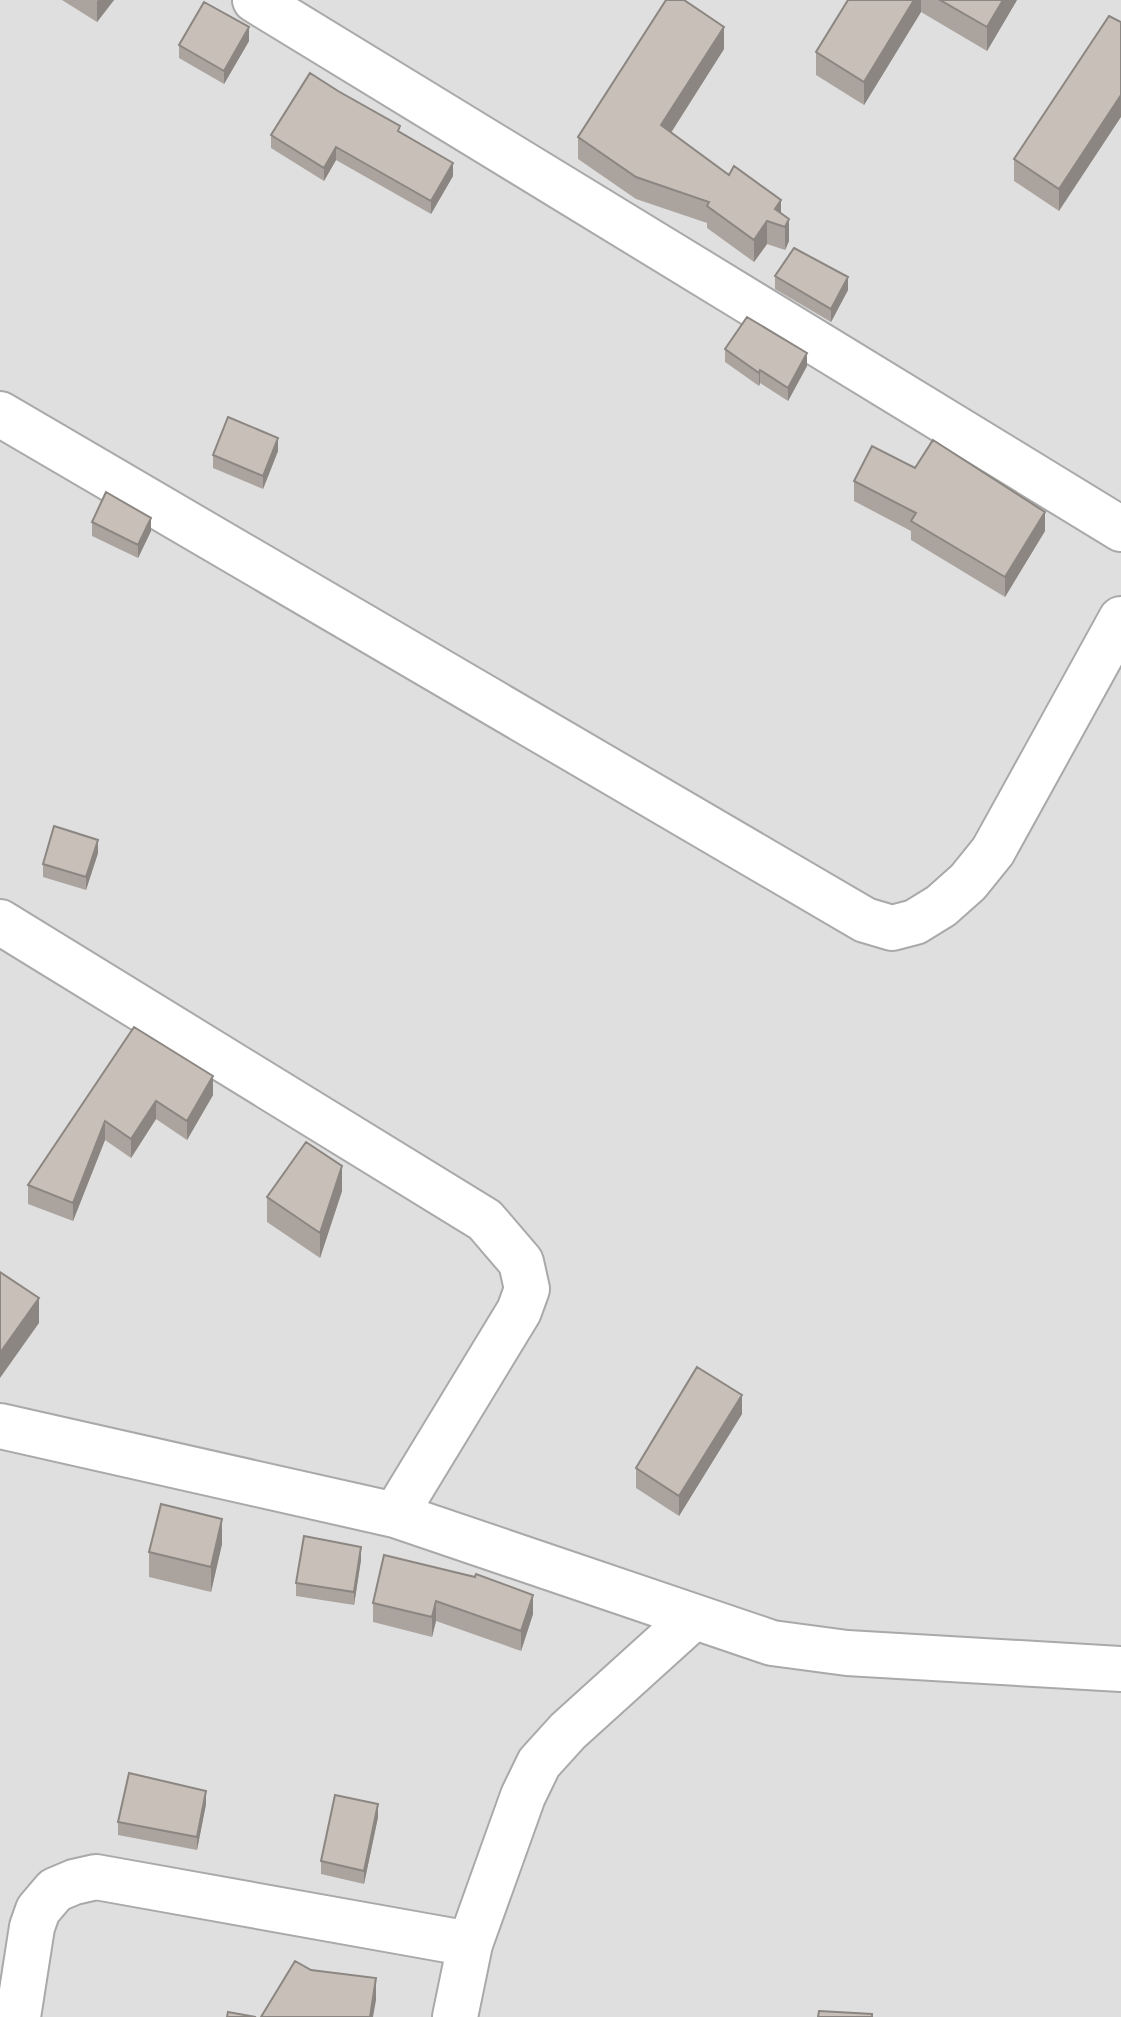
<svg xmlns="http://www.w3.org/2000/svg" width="1121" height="2017" viewBox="0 0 1121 2017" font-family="'IBM Plex Sans',sans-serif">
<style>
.residential{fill:#e0dfdf}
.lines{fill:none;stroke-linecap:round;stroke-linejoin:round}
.street-casing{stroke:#a9a9a9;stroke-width:48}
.street{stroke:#fff;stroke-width:44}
.wall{fill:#aba49e}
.shaded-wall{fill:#8b8681}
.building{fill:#c7bfb8;stroke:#8b8681;stroke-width:2}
</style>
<rect width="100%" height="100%" fill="#f2efe9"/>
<path class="residential" d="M 0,0 L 1121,0 L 1121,2017 L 0,2017 Z"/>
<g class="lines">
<g class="street-casing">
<path id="street" d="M 255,0 L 1121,529
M 0,414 L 865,920 L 892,928 L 915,922 L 941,906 L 968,882 L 993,851 L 1121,619
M 0,922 L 485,1220 L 521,1262 L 527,1289 L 519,1311 L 395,1515
M 0,1426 L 395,1515 L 772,1643 L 847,1653 L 1121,1669
M 18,2017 L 32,1927 L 38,1910 L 55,1890 L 74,1882 L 96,1877 L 470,1944
M 455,2017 L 470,1944 L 523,1796 L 539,1763 L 568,1731 L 694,1617"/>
</g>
<use href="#street" class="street"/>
</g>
<path class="wall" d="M 62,0 L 114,0 L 97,22 Z
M 848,0 L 1017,0 L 987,51 L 921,12 L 864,105 L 816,75 L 816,52 Z
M 1109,16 L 1059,211 L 1014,181 L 1014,159 Z
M 249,41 L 224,84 L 179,58 L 179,45 Z
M 724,49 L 671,133 L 781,213 L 789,241 L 785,250 L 767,244 L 754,262 L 707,228 L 707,223 L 636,199 L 578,159 L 578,137 Z
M 400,133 L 453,176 L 431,214 L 336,160 L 324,181 L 271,148 L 271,135 Z
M 775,276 L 848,290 L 831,322 L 775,289 Z
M 725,349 L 807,366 L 788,401 L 760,383 L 759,386 L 725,362 Z
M 278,451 L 263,489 L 213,468 L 213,455 Z
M 915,468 L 1045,531 L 1005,597 L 911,540 L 911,531 L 854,501 L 854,481 Z
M 92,522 L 151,531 L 138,558 L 92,536 Z
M 98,853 L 86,890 L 43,877 L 43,864 Z
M 134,1027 L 213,1095 L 187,1140 L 156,1119 L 131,1158 L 105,1140 L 73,1221 L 28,1204 L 28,1185 Z
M 342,1191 L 320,1258 L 267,1222 L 267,1197 Z
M 742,1414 L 679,1516 L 636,1488 L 636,1468 Z
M 222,1544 L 211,1592 L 149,1577 L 149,1552 Z
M 361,1560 L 354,1605 L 296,1596 L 296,1583 Z
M 475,1577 L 533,1614 L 521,1651 L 436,1621 L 432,1637 L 373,1622 L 373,1603 Z
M 206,1804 L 197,1850 L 118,1835 L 118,1822 Z
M 378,1817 L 364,1884 L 321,1874 L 321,1861 Z"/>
<path class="shaded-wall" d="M 98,0 L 114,0 L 97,22 L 97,2 Z
M 914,0 L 921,0 L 921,12 L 864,105 L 864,82 Z
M 1003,0 L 1017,0 L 987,51 L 987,27 Z
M 249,27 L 249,41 L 224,84 L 224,71 Z
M 724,27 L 724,49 L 661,148 L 661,125 Z
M 1121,95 L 1121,117 L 1059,211 L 1059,189 Z
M 336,147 L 336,160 L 324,181 L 324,168 Z
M 453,163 L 453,176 L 431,214 L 431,201 Z
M 781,200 L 781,222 L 775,209 Z
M 789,219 L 789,241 L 785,250 L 785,227 Z
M 767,221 L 767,244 L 754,262 L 754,240 Z
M 848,277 L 848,290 L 831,322 L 831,309 Z
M 807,353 L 807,366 L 788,401 L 788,388 Z
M 760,370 L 760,383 L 759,386 L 759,373 Z
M 278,438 L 278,451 L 263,489 L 263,476 Z
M 1045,512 L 1045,531 L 1005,597 L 1005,577 Z
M 151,518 L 151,531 L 138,558 L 138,545 Z
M 98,840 L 98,853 L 86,890 L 86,877 Z
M 213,1076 L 213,1095 L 187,1140 L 187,1121 Z
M 156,1101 L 156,1119 L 131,1158 L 131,1139 Z
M 105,1121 L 105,1140 L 73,1221 L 73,1203 Z
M 342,1166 L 342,1191 L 320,1258 L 320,1233 Z
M 39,1298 L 39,1323 L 0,1378 L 0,1353 Z
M 742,1395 L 742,1414 L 679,1516 L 679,1496 Z
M 222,1519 L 222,1544 L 211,1592 L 211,1567 Z
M 361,1547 L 361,1560 L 354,1605 L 354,1592 Z
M 533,1595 L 533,1614 L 521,1651 L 521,1631 Z
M 436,1601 L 436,1621 L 432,1637 L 432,1617 Z
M 206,1791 L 206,1804 L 197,1850 L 197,1837 Z
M 378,1804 L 378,1817 L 364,1884 L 364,1871 Z
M 376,1978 L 376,2000 L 373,2017 L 370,2017 Z"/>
<path class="building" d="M 666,0 L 684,0 L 724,27 L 661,125 L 729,175 L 734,166 L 781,200 L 775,209 L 789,219 L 785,227 L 767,221 L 754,240 L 707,206 L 709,202 L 636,177 L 578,137 Z
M 848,0 L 914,0 L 864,82 L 816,52 Z
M 940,0 L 1003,0 L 987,27 Z
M 204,2 L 249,27 L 224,71 L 179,45 Z
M 1109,16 L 1121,22 L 1121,95 L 1059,189 L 1014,159 Z
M 310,73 L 338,91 L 400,126 L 398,131 L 453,163 L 431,201 L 336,147 L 324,168 L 271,135 Z
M 794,248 L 848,277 L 831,309 L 775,276 Z
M 747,317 L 807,353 L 788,388 L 760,370 L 759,373 L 725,349 Z
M 228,417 L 278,438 L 263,476 L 213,455 Z
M 933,440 L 1045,512 L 1005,577 L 911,521 L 916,513 L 854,481 L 872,446 L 915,468 Z
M 106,492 L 151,518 L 138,545 L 92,522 Z
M 54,826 L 98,840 L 86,877 L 43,864 Z
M 134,1027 L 213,1076 L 187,1121 L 156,1101 L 131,1139 L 105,1121 L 73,1203 L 28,1185 Z
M 306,1142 L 342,1166 L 320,1233 L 267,1197 Z
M 0,1272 L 39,1298 L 0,1353 Z
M 697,1367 L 742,1395 L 679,1496 L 636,1468 Z
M 161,1504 L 222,1519 L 211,1567 L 149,1552 Z
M 304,1536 L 361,1547 L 354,1592 L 296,1583 Z
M 384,1555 L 475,1577 L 476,1574 L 533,1595 L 521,1631 L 436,1601 L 432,1617 L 373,1603 Z
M 129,1773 L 206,1791 L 197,1837 L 118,1822 Z
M 335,1795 L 378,1804 L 364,1871 L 321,1861 Z
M 295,1961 L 311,1970 L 376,1978 L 370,2017 L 261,2017 Z
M 819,2011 L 872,2014 L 872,2017 L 818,2017 Z
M 228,2012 L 256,2017 L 227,2017 Z"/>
</svg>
